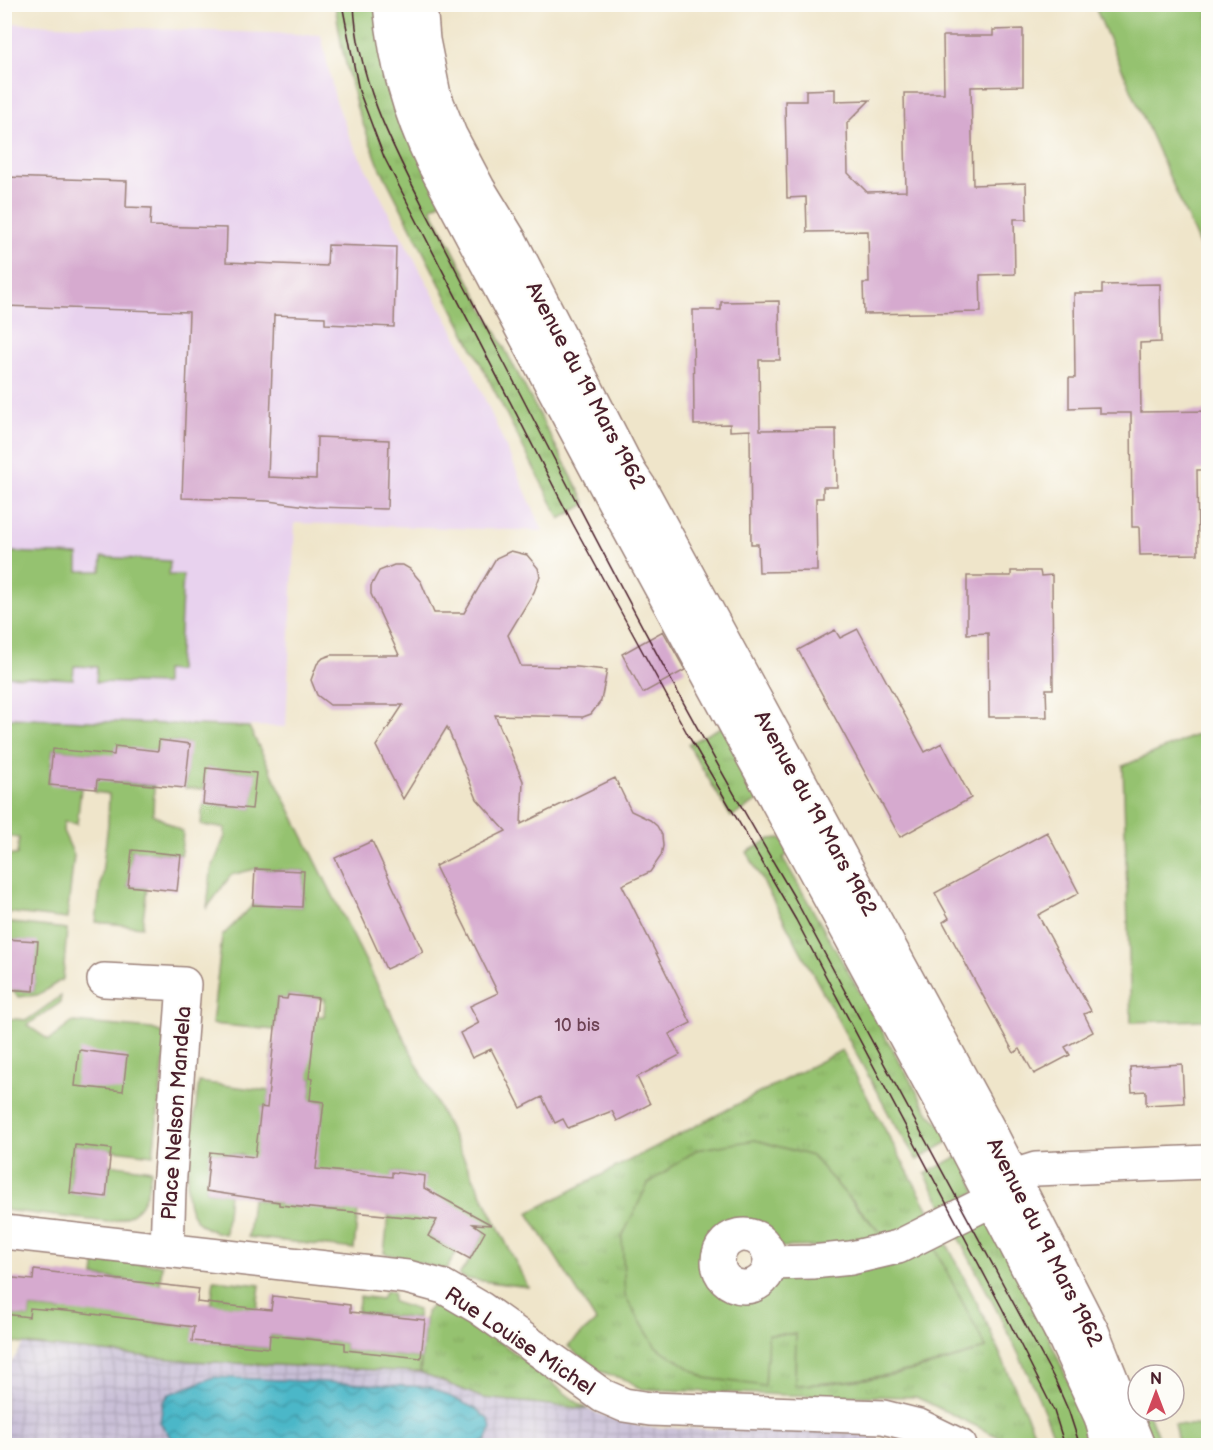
<svg xmlns="http://www.w3.org/2000/svg" width="1213" height="1450" viewBox="0 0 1213 1450" font-family="'Balsamiq Sans',sans-serif">
<style>
.built{fill:#e8d2ee}
.industrial{fill:url(#industrial-grid)}
.grass{fill:url(#grass-tufts);stroke:#70704d;stroke-width:1.5}
.garden{fill:#95c26f;stroke:#70704d;stroke-width:1.5}
.water{fill:url(#water-waves);stroke:#4a6b7a;stroke-width:1.5}
.building{fill:#d6aacf}
.lines{fill:none;stroke-linecap:round;stroke-linejoin:round}
.minor-casing{stroke:#9c827a;stroke-width:36}
.minor{stroke:#fff;stroke-width:33}
.tram{stroke:#4a1f2b;stroke-width:1.5}
.labels{text-anchor:middle;stroke-width:4.5;stroke-linejoin:round;paint-order:stroke}
.number-label{font-size:18px;fill:#6d4254}
.street-label{font-size:21px;fill:#4a1f2b;stroke:#fdfcf7}
</style>
<defs>
<pattern id="industrial-grid" width="8" height="8" patternUnits="userSpaceOnUse" patternTransform="scale(1.5)"><rect width="8" height="8" fill="#c9bfd7"/><path d="M0 4h8M4 0v8" fill="none" stroke="#aea4b9"/></pattern>
<pattern id="grass-tufts" width="24" height="20" patternUnits="userSpaceOnUse" patternTransform="scale(1.5)"><rect width="24" height="20" fill="#95c26f"/><path d="M3 7l-1-3M5 7V3M7 7l1-3M15 17l-1-3M17 17v-4M19 17l1-3" fill="none" stroke="#82a660"/></pattern>
<pattern id="water-waves" width="16" height="10" patternUnits="userSpaceOnUse" patternTransform="scale(1.5)"><rect width="16" height="10" fill="#4bb7c8"/><path d="M0 5q4-4 8 0t8 0" fill="none" stroke="#4094a3"/></pattern>
</defs>
<rect width="100%" height="100%" fill="#fdfcf7"/>
<filter id="ink" filterUnits="userSpaceOnUse"><feTurbulence type="fractalNoise" baseFrequency=".0167" numOctaves="2"/><feDisplacementMap in="SourceGraphic" scale="12" xChannelSelector="R" yChannelSelector="G"/><feConvolveMatrix kernelMatrix="1 2 1 2 8 2 1 2 1" color-interpolation-filters="sRGB"/></filter>
<filter id="wash" filterUnits="userSpaceOnUse"><feTurbulence type="fractalNoise" baseFrequency=".008" numOctaves="4" result="noise"/><feDisplacementMap in="SourceGraphic" scale="24" xChannelSelector="R" yChannelSelector="G"/><feGaussianBlur stdDeviation="1.35" result="paint"/><feColorMatrix in="noise" values="0 0 0 0 0 0 0 0 0 0 0 0 0 0 0 0 0 1.4 0 .05"/><feComposite in="paint" operator="in"/></filter>
<g filter="url(#wash)">
<rect width="100%" height="100%" fill="#efe5ca"/>
<path class="built" d="M 5,23 L 321,35 L 335,98 L 350,138 L 397,228 L 461,345 L 543,531 L 295,523 L 286,727 L 5,718 Z"/>
<path class="industrial" d="M 24,1344 L 191,1361 L 420,1372 L 483,1398 L 587,1409 L 611,1418 L 643,1427 L 854,1433 L 906,1445 L 5,1446 L 5,1371 Z"/>
<path class="grass" d="M 335,5 L 382,5 L 444,200 L 431,208 L 586,504 L 560,519 L 378,163 L 357,108 L 342,48 Z
M 725,725 L 765,797 L 731,817 L 688,744 Z
M 781,838 L 793,851 L 783,858 L 929,1113 L 953,1139 L 917,1160 L 890,1116 L 747,852 L 770,839 Z
M 842,1050 L 933,1218 L 887,1241 L 852,1200 L 648,1184 L 765,1385 L 768,1334 L 796,1334 L 795,1385 C 864,1383 921,1372 986,1348 L 933,1245 L 944,1238 L 984,1317 L 1038,1441 L 1037,1445 L 1015,1445 L 916,1397 L 783,1395 L 644,1389 L 637,1388 L 629,1381 L 602,1372 L 589,1365 L 568,1346 L 596,1321 L 528,1213 Z
M 962,1154 L 976,1192 L 944,1208 L 925,1174 Z
M 995,1217 L 1094,1439 L 1090,1445 L 1057,1445 C 1031,1371 992,1301 955,1231 Z
M 214,1280 L 260,1285 L 257,1309 L 211,1304 Z
M 386,1291 L 393,1293 L 393,1302 L 418,1310 L 417,1319 L 357,1312 L 360,1296 L 381,1299 Z
M 433,1305 C 452,1313 469,1322 487,1333 C 522,1356 552,1386 587,1409 L 483,1398 L 420,1372 L 426,1312 Z
M 1136,1380 L 1138,1386 L 1138,1411 L 1148,1411 L 1161,1445 L 1145,1445 L 1121,1386 Z"/>
<path class="garden" d="M 1094,5 L 1208,5 L 1208,265 Z
M 10,552 L 78,555 L 78,571 L 101,571 L 102,557 L 170,561 L 169,575 L 183,575 L 178,671 L 165,670 L 165,684 L 96,682 L 97,667 L 74,666 L 73,679 L 5,676 L 4,567 L 10,567 Z
M 7,718 L 249,727 L 528,1287 L 467,1279 L 459,1275 L 469,1261 L 485,1232 L 472,1225 L 447,1201 L 428,1236 L 457,1251 L 446,1270 L 384,1253 L 389,1212 L 421,1215 L 425,1176 L 393,1172 L 391,1181 L 364,1174 L 331,1171 L 327,1210 L 346,1213 L 347,1210 L 358,1211 L 354,1249 L 248,1237 L 252,1199 L 298,1207 L 243,1155 L 210,1152 L 206,1191 L 229,1194 L 225,1234 C 176,1227 187,1183 191,1147 C 194,1125 196,1104 199,1082 L 269,1091 L 267,1108 L 261,1107 L 320,1131 L 324,1102 L 310,1100 L 312,1079 L 271,1074 L 273,1043 L 306,1046 L 316,1016 L 324,1016 L 325,999 L 288,995 L 287,999 L 278,998 L 275,1030 L 212,1024 L 222,936 L 253,905 L 302,907 L 304,871 L 255,869 L 231,875 L 207,908 L 211,871 L 225,836 L 225,828 L 201,825 L 203,804 L 252,809 L 255,773 L 207,768 L 204,789 L 185,788 L 189,744 L 160,740 L 158,751 L 115,747 L 111,781 L 154,786 L 153,814 L 183,832 L 181,855 L 132,850 L 128,886 L 147,888 L 142,927 L 96,922 L 108,824 L 109,794 L 95,792 L 99,754 L 53,749 L 49,784 L 81,788 L 77,824 L 64,822 L 63,831 L 74,855 L 67,919 L 5,912 L 6,855 L 17,855 L 19,838 L 8,836 L 8,825 L 5,825 L 4,738 Z
M 1208,730 L 1208,1020 L 1131,1022 L 1123,766 Z
M 4,922 L 67,929 L 63,979 L 38,995 L 18,997 L 12,990 L 34,991 L 37,942 L 5,939 Z
M 61,996 L 60,1003 L 27,1025 L 49,1040 L 73,1022 L 152,1029 L 163,1033 L 166,1043 L 153,1155 L 75,1145 L 70,1193 L 106,1197 L 109,1164 L 151,1170 C 148,1199 140,1218 108,1222 L 5,1210 L 4,1018 L 27,1020 Z
M 755,1140 L 812,1156 L 887,1241 L 872,1246 L 776,1247 C 744,1200 688,1243 713,1281 C 719,1291 729,1296 741,1297 C 756,1299 767,1289 775,1277 L 933,1245 L 986,1348 C 921,1371 864,1382 795,1385 L 796,1334 L 768,1334 L 765,1386 L 705,1378 L 655,1346 L 625,1296 L 622,1237 L 648,1184 L 696,1150 Z
M 96,1258 L 162,1265 L 156,1323 L 194,1327 L 193,1341 L 268,1348 L 270,1335 L 345,1343 L 345,1350 L 421,1358 L 420,1372 L 191,1361 L 5,1342 L 5,1314 L 29,1317 L 30,1308 L 61,1311 L 62,1309 L 122,1317 L 126,1280 L 94,1276 Z
M 1174,1424 L 1208,1426 L 1208,1445 L 1179,1445 Z"/>
<path class="water" d="M 214,1377 L 430,1387 L 476,1409 L 489,1420 L 491,1429 L 486,1441 L 475,1446 L 349,1445 L 172,1440 L 160,1422 L 163,1403 L 169,1394 Z"/>
<g id="blocks">
<path class="building" d="M 1023,29 L 1023,86 L 971,87 L 973,185 L 1026,183 L 1027,219 L 1014,219 L 1015,274 L 980,275 L 981,312 L 864,314 L 863,283 L 869,283 L 868,231 L 807,232 L 806,197 L 787,198 L 785,101 L 806,101 L 806,90 L 835,89 L 835,101 L 870,100 L 847,123 L 848,173 L 867,192 L 906,191 L 904,93 L 944,93 L 943,36 L 993,36 L 993,30 Z
M 4,177 L 127,181 L 126,207 L 151,208 L 150,226 L 227,228 L 226,262 L 327,266 L 328,245 L 396,247 L 394,327 L 325,324 L 325,317 L 274,315 L 268,477 L 316,479 L 317,437 L 389,440 L 387,509 L 315,507 L 268,501 L 182,498 L 189,312 L 4,306 Z
M 1160,284 L 1161,342 L 1140,343 L 1141,412 L 1209,411 L 1209,470 L 1197,470 L 1198,554 L 1140,555 L 1139,527 L 1132,527 L 1131,413 L 1099,413 L 1099,407 L 1069,408 L 1069,378 L 1075,378 L 1074,293 L 1102,293 L 1102,285 Z
M 779,301 L 780,360 L 759,360 L 760,430 L 836,429 L 837,487 L 823,487 L 823,498 L 816,498 L 817,571 L 759,572 L 758,544 L 751,544 L 750,430 L 730,431 L 730,424 L 694,425 L 693,310 L 721,310 L 721,302 Z
M 511,551 L 527,555 L 538,568 L 540,576 L 534,592 L 508,635 L 521,666 L 577,667 L 607,670 L 601,701 L 591,714 L 583,717 L 495,715 L 523,781 L 521,824 L 615,778 L 631,811 L 650,820 L 657,826 L 662,835 L 663,846 L 661,856 L 650,872 L 622,885 L 691,1023 L 669,1034 L 680,1055 L 637,1077 L 650,1104 L 617,1121 L 612,1111 L 568,1128 L 563,1119 L 555,1123 L 542,1097 L 521,1108 L 491,1049 L 472,1058 L 460,1033 L 479,1023 L 470,1006 L 498,993 L 435,866 L 506,831 L 477,799 L 447,727 L 403,799 L 376,746 L 403,705 L 330,705 L 317,695 L 311,680 L 317,664 L 323,658 L 331,655 L 399,655 L 371,594 L 371,586 L 379,571 L 394,565 L 403,565 L 410,569 L 421,582 L 434,613 L 464,613 L 496,558 Z
M 1011,571 L 1040,571 L 1041,576 L 1052,575 L 1053,689 L 1046,689 L 1047,717 L 989,717 L 988,633 L 967,634 L 967,576 L 1011,576 Z
M 858,629 L 925,752 L 942,743 L 971,798 L 900,837 L 798,650 L 835,630 L 840,638 Z
M 663,631 L 685,670 L 643,693 L 622,654 Z
M 159,740 L 190,744 L 185,788 L 97,780 L 96,789 L 49,785 L 53,749 L 114,755 L 115,746 L 158,751 Z
M 206,768 L 256,773 L 252,809 L 203,804 Z
M 1047,832 L 1079,893 L 1038,915 L 1091,1011 L 1084,1014 L 1093,1032 L 1065,1047 L 1070,1055 L 1034,1074 L 1020,1049 L 1014,1053 L 943,922 L 949,918 L 935,893 Z
M 372,841 L 423,952 L 386,969 L 335,858 Z
M 132,850 L 181,855 L 177,891 L 128,886 Z
M 255,869 L 304,871 L 302,907 L 253,905 Z
M 4,939 L 38,941 L 34,991 L 4,989 Z
M 288,995 L 318,998 L 309,1078 L 312,1079 L 310,1100 L 324,1102 L 316,1169 L 392,1177 L 392,1172 L 425,1176 L 424,1188 L 492,1225 L 473,1224 L 485,1232 L 470,1259 L 428,1236 L 437,1220 L 279,1205 L 279,1202 L 206,1191 L 210,1152 L 255,1157 L 261,1107 L 267,1108 L 278,998 L 287,999 Z
M 79,1050 L 127,1056 L 123,1091 L 75,1086 Z
M 1182,1064 L 1184,1103 L 1146,1105 L 1146,1091 L 1132,1092 L 1130,1067 Z
M 75,1145 L 111,1149 L 106,1197 L 70,1193 Z
M 34,1270 L 199,1289 L 197,1302 L 271,1310 L 273,1296 L 350,1305 L 350,1312 L 425,1320 L 421,1358 L 345,1350 L 345,1343 L 270,1335 L 269,1348 L 192,1341 L 194,1327 L 77,1312 L 30,1308 L 29,1317 L 4,1314 L 4,1277 L 33,1280 Z"/>
</g>
</g>
<g filter="url(#ink)">
<use href="#blocks" fill-opacity="0" stroke="#9c827a" stroke-width="1.5"/>
<g class="lines">
<g class="minor-casing">
<path id="minor" d="M 390,4 C 396,64 408,110 434,164 L 616,505 L 954,1126 L 1066,1341 L 1101,1417 L 1109,1446
M 420,4 L 423,40 L 434,95 L 450,135 L 478,188 L 511,242 L 630,473 L 642,491 L 990,1132 L 1092,1331 L 1138,1446
M 104,980 L 184,984 L 169,1189 L 167,1250
M 4,1232 L 407,1277 L 444,1287 L 480,1308 L 603,1396 L 624,1405 L 650,1409 L 883,1417 L 919,1426 L 960,1446
M718 1261a26 26 0 1 1 52 0a26 26 0 1 1-52 0Z
M 770,1263 L 812,1262 L 851,1258 L 898,1247 L 992,1200 L 1020,1174 L 1036,1169 L 1208,1162"/>
</g>
<use href="#minor" class="minor"/>
<path class="tram" d="M 342,4 L 359,91 L 384,157 L 573,524 L 688,735 L 796,920 L 1002,1308 L 1054,1411 L 1065,1446
M 354,4 C 357,81 394,149 428,216 C 451,260 474,305 497,349 C 593,534 688,719 794,897 L 1055,1380 L 1069,1412 L 1080,1446"/>
</g>
</g>
<g class="labels">
<g class="number-label">
<text x="577" y="1031">10 bis</text>
</g>
<g class="street-label">
<text transform="translate(586 385) rotate(62)" y="7">Avenue du 19 Mars 1962</text>
<text transform="translate(816 813) rotate(61)" y="7">Avenue du 19 Mars 1962</text>
<text transform="translate(176 1113) rotate(-86)" y="7">Place Nelson Mandela</text>
<text transform="translate(1045 1242) rotate(63)" y="7">Avenue du 19 Mars 1962</text>
<text transform="translate(520 1341) rotate(34)" y="7">Rue Louise Michel</text>
</g>
</g>
<rect width="1213" height="1450" fill="none" stroke="#fdfcf7" stroke-width="24"/>
<g transform="translate(1156 1393)"><circle r="28" fill="#fdfcf7" stroke="#b5a4a5" stroke-width="1.5"/>
<path d="M0-4.5L10 22L0 15L-10 22Z" fill="#d1495b"/>
<text y="-9" font-size="16" font-weight="bold" text-anchor="middle" fill="#4a1f2b">N</text>
</g>
</svg>
